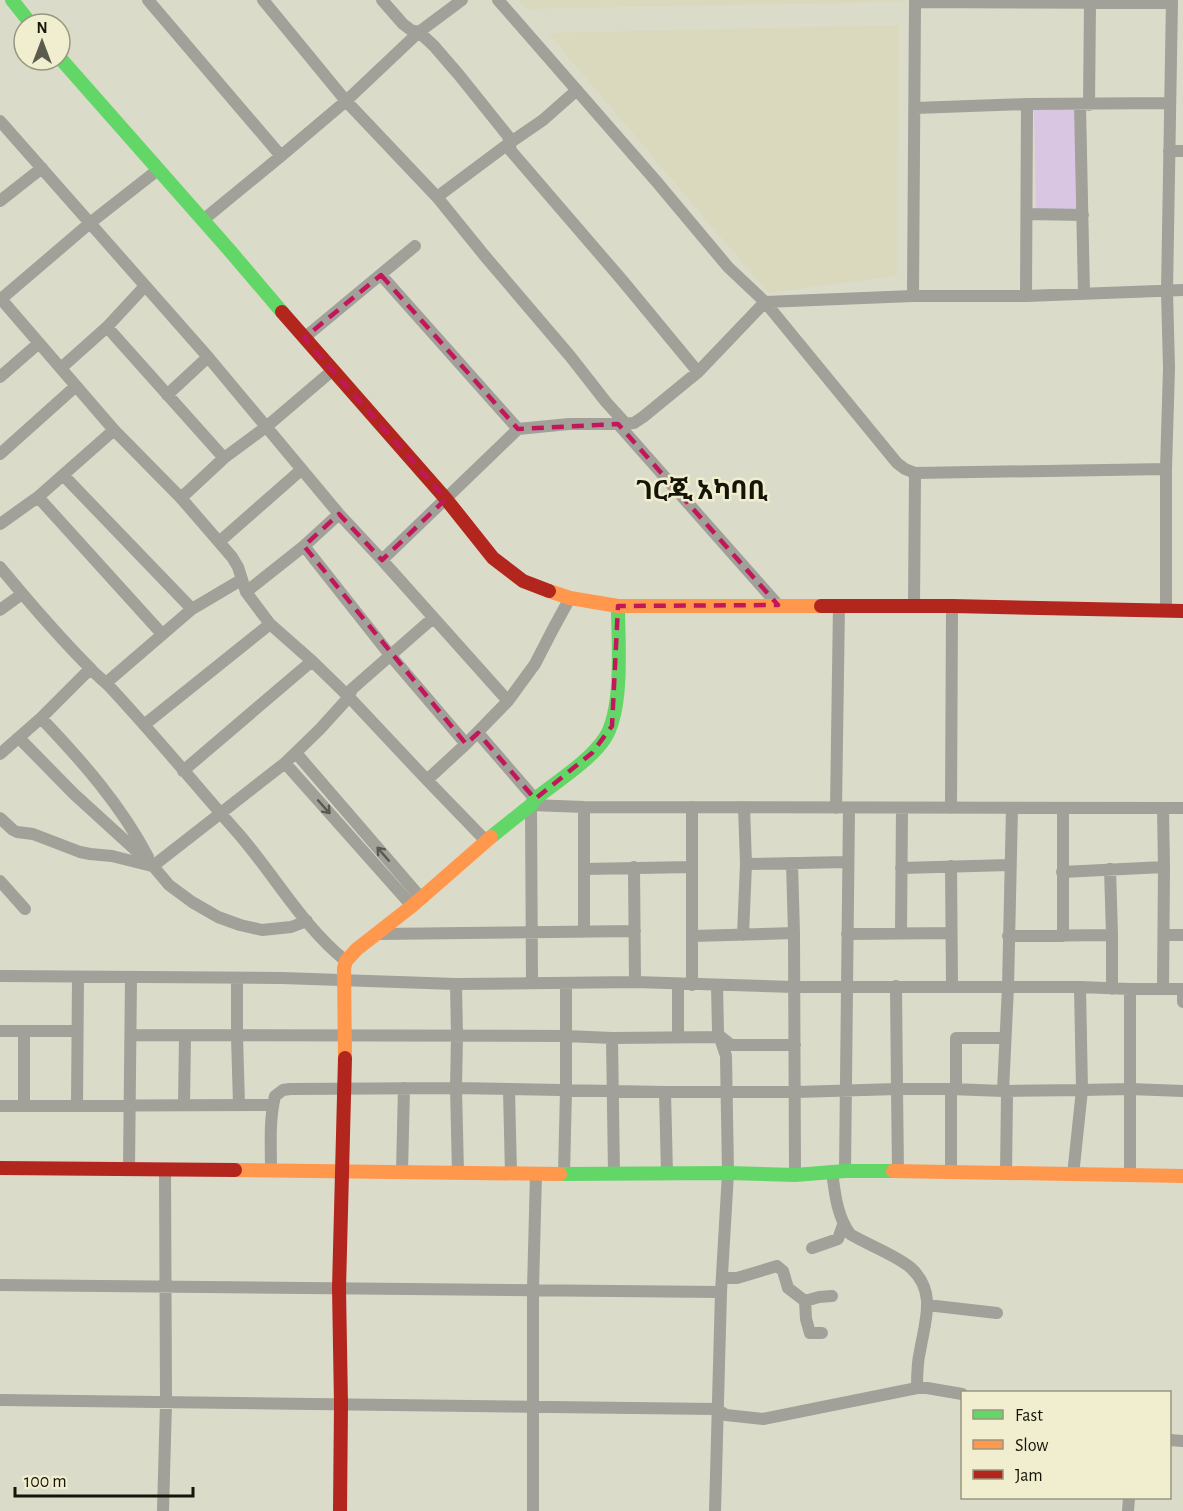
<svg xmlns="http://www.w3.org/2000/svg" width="1183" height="1511" viewBox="0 0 1183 1511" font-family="'Alegreya Sans','Noto Sans Ethiopic',sans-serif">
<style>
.built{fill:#dbd9bd}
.green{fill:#d8c6e2}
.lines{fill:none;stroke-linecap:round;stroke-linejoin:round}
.street{stroke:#a1a099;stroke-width:12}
.fast{stroke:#63d668;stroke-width:14}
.slow{stroke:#ff974d;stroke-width:14}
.jam{stroke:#b3261e;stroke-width:14}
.oneway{stroke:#5b5a51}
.marked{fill:none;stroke:#c2185b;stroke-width:4.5;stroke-dasharray:12 8;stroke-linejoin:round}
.labels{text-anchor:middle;stroke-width:5;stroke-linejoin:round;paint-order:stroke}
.district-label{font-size:27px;font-weight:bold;fill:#151409;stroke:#f0eecf}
</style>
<rect width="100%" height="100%" fill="#dbdbca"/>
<path class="built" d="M 519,0 L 905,0 L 906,2 L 527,9 Z
M 899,25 L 897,276 L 768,293 L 548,33 Z"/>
<path class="green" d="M 1080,108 L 1082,210 L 1036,211 L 1034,109 Z"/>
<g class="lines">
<path class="street" d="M 148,0 L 281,156
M 263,0 L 346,101 L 437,197 L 484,255 L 570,356 L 606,402 L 626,424
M 382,0 L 403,24 L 411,30 L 419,32 L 434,46 L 459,75 L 508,136 L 511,151 L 622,280 L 698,372
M 498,0 L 656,181 L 728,267 L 765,302 L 897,463 L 905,469 L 915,473 L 914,607
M 915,0 L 915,2 L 1172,3
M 915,2 L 913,296 L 1026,296 L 1183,290
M 1080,105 L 1084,294
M 1089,105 L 1090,2
M 915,108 L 1027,104 L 1170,103
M 0,121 L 208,357 L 339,514 L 382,560 L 508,701
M 1169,151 L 1183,151
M 437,197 L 508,144 L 543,120 L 577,90
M 0,201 L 42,168
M 1027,214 L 1083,215
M 203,220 L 281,156 L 346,101 L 419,32 L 462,0
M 381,275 L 518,429
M 1026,296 L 1027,104
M 1,299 L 114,430 L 181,498 L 232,557 L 238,567 L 246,592 L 270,624 L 312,661 L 349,697 L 427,780 L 486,841
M 0,300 L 90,223 L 159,169
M 107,327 L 224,458
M 304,338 L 415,246
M 61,368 L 107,327 L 145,286
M 0,377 L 39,343
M 167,395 L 208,357
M 618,424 L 778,605
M 0,454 L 76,386
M 915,473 L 1166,469
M 63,475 L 192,609
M 38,497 L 162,634
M 181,498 L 224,458 L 266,427 L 333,370
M 0,524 L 38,497 L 114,430
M 219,542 L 301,470
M 304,546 L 390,655 L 466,744
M 382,560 L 518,429 L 569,424 L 618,424 L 634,423 L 643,417 L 698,372 L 765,302 L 913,296
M 0,567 C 29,602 59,637 91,669 C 96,675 102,679 108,685 C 152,732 194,783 237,832 C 274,874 302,926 346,961
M 246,592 L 304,546 L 339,514
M 0,610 L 22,594
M 1166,610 L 1166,469 L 1169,368 L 1167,291 L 1172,0
M 106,683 L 192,609 L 241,580
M 41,718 C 81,760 121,805 148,857
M 144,725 L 270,624
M 478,733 L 535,799
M 19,738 L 74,794 L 153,866 L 169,885 L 192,902 L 218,917 L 240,925 L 262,930 L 291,927 L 307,921
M 296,753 L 421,898
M 0,754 L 41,718 L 90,669
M 285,763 L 412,906
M 183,771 L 312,661
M 427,780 L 466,744 L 508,701 L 535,664 L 553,629 L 570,598
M 584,807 L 584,932
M 692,807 L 692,985
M 836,808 L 839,605
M 951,808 L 952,606
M 1163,808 L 1164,867 L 1163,989
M 0,818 L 13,830 L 17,832 L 33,834 L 80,852 L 90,854 L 112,856 L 152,866
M 792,863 L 794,933 L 795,1175
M 746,864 L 848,862
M 153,866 L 285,763 L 320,729 L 349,697 L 352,689 L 433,618
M 951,866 L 952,986
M 634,867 L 635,982
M 901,868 L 1010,865
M 584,869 L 692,867
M 1110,869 L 1112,935 L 1112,989
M 1062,872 L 1164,867
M 0,881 L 25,909
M 901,933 L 902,808
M 378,934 L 635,931
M 847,934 L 951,933
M 743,935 L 746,864 L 744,807
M 1164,935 L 1183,935
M 692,936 L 794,933
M 1008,936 L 1112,935
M 1063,936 L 1063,808
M 0,976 L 282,978 L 456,984 L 635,982 L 794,987 L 1080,987 L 1130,989 L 1183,989
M 237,978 L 237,1036 L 239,1105
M 532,983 L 531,805 L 584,807 L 1183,808
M 456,984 L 457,1036 L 456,1088 L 458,1173
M 678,984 L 678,1037
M 896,986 L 897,1089 L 951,1089
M 1080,987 L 1082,1090 L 1130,1089 L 1183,1091
M 1183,989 L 1183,1002
M 0,1031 L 77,1031
M 24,1031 L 24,1106
M 131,1035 L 566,1036 L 612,1038 L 721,1037 L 731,1045 L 795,1045
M 612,1038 L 614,1174
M 956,1089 L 956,1038 L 1005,1038
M 509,1090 L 511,1174
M 665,1092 L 667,1174
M 184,1105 L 185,1036
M 0,1106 L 272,1105
M 77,1106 L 78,977
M 129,1168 L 131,977
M 271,1171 C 271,1145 269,1121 275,1096 L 283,1090 L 290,1089 L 456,1088 L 665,1092 L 796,1092 L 897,1089 L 898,1171
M 845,1171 L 849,808
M 402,1172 L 404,1088
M 832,1172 C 835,1194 837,1216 850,1234 C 866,1244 898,1256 911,1268 C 937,1292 925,1321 920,1351 C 917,1363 917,1376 917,1388
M 951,1172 L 951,1089 L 1003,1091 L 1082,1090 L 1073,1175
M 1006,1173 L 1007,1095 L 1003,1091 L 1008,987 L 1012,808
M 564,1174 L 566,1090 L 566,984
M 1130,1176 L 1130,989
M 812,1248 L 838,1239 L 843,1225
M 722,1278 L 737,1278 L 777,1266 L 783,1271 L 788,1288 L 805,1301 L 819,1297 L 832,1296
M 0,1285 L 721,1292
M 805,1301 L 806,1319 L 810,1333 L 822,1333
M 927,1305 L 997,1313
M 0,1400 C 239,1405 478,1405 716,1409 L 726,1415 L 763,1419 L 917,1388 L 927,1388 L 962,1394
M 1170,1440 L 1183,1441
M 533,1510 L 533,1289 L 536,1174
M 163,1511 L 166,1403 L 165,1169
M 715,1511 L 721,1292 L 728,1173 L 726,1056 L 718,1032 L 717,985
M 1128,1511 L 1129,1498"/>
<path class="fast" d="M 12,0 L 31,24
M 60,58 L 231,252 L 282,312
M 491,837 L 531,805 L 535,799 C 557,781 589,762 605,738 C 624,708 618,641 618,606
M 560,1174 L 728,1173 L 795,1175 L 845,1171 L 893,1171"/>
<path class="slow" d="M 549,591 L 570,598 L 618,606 L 821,606
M 345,1058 L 344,968 L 346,961 L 357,949 L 412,906 L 491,837
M 235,1170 L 560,1174
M 893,1171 L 1183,1176"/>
<path class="jam" d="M 282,312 L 446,499 L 493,558 L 523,581 L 549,591
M 821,606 L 952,606 L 1183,611
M 0,1168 L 235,1170
M 340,1511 L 341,1404 L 339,1288 L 345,1058"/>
</g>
<defs><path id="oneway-shaft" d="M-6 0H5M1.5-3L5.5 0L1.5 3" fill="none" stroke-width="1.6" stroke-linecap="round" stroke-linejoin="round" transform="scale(1.5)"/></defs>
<g class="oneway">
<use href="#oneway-shaft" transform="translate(324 807) rotate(48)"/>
<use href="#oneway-shaft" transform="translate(383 854) rotate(-131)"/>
</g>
<path class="marked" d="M 381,275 L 518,429 L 618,424 L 778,605 L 618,606 L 612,726 L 592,753 L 535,799 L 478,733 L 466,744 L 304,546 L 339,514 L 382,560 L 446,499 L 304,338 Z"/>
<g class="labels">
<g class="district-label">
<text x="702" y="499">ገርጂ አካባቢ</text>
</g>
</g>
<rect x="961" y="1391" width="210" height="108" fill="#f0eecf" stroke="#989780" stroke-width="1.5"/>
<rect x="973" y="1410" width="30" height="9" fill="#63d668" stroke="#989780" stroke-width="1.5"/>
<text x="1015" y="1421" font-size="18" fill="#151409">Fast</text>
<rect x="973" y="1440" width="30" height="9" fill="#ff974d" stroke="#989780" stroke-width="1.5"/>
<text x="1015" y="1451" font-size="18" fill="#151409">Slow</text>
<rect x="973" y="1470" width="30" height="9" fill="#b3261e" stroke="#989780" stroke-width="1.5"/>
<text x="1015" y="1481" font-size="18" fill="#151409">Jam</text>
<g transform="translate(42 42)"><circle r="28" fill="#f0eecf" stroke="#989780" stroke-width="1.5"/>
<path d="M0-4.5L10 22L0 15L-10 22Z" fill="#5a5a4d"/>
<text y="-9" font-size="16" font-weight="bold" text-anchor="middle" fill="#151409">N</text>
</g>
<path d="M15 1487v9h178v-9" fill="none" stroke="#151409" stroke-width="3"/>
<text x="24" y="1487" font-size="18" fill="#151409" stroke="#f0eecf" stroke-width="4.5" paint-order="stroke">100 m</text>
</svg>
